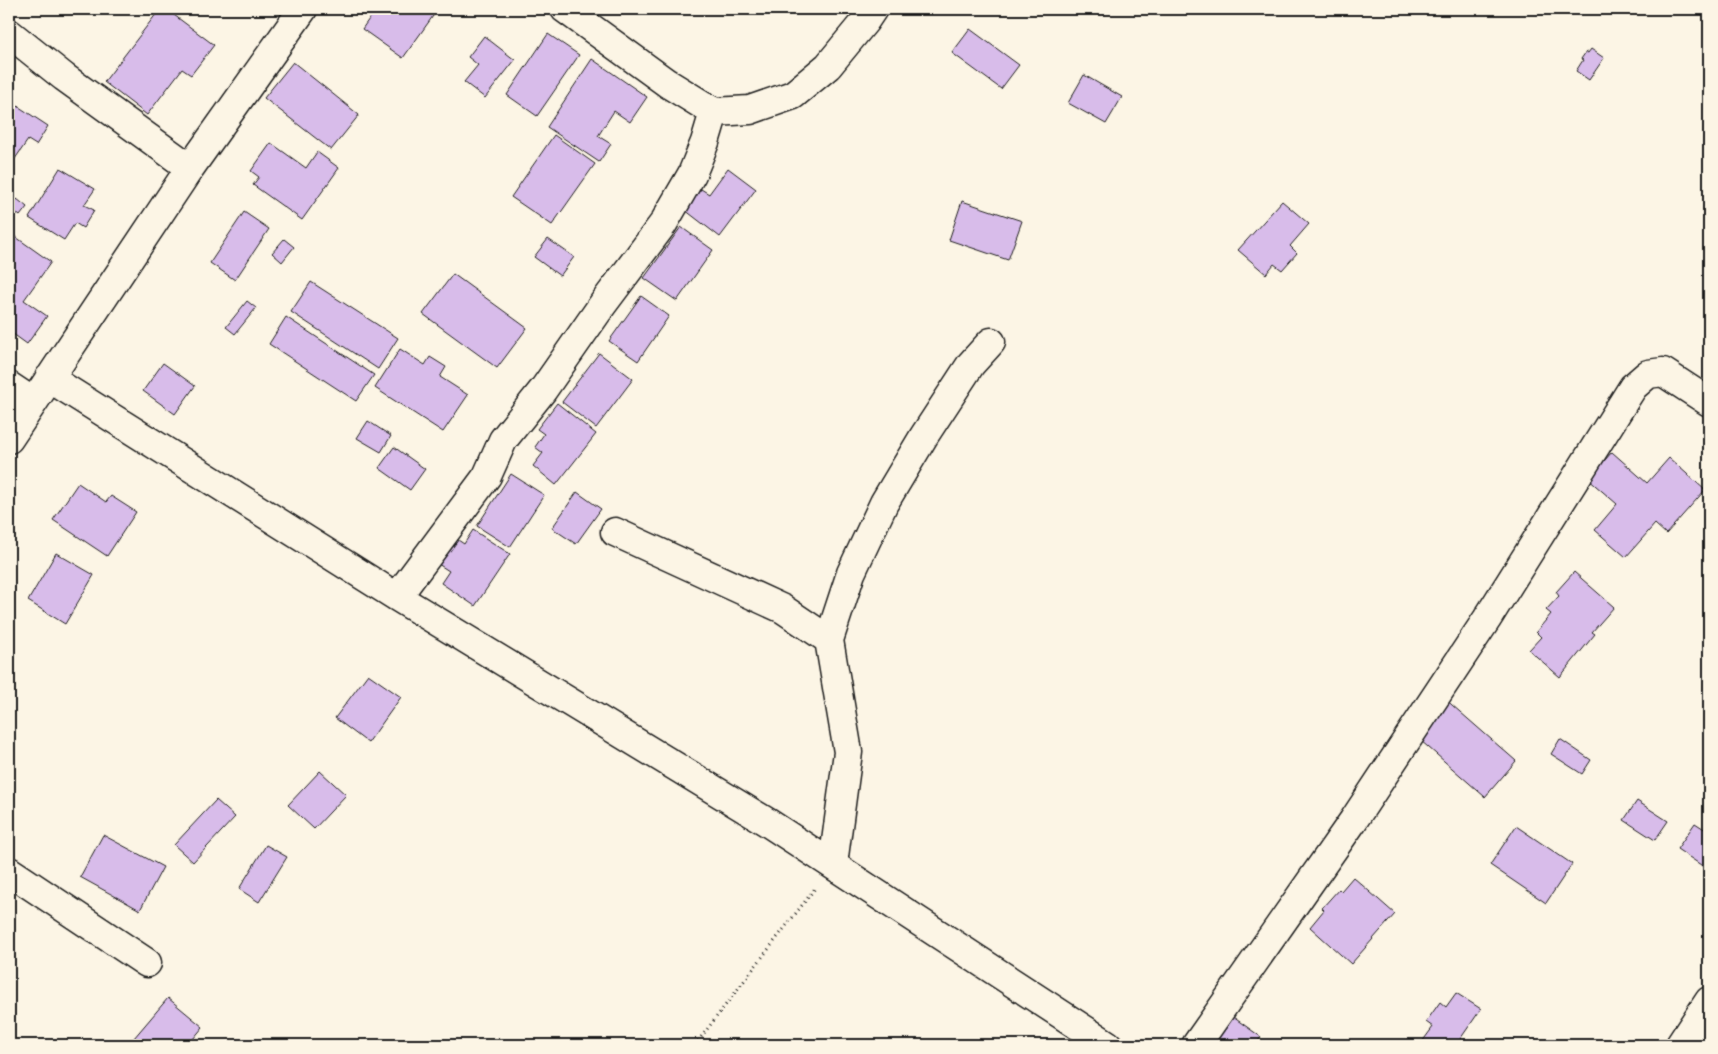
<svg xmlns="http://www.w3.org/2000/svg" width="1718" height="1054" viewBox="0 0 1718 1054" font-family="Sriracha,sans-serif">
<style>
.building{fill:#d8bcea;stroke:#1c1c1c}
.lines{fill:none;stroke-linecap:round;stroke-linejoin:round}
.minor-casing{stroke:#1c1c1c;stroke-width:31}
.path{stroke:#1c1c1c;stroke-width:3;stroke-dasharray:1 4;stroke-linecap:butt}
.minor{stroke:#fcf5e5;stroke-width:28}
</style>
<rect width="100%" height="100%" fill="#fcf5e5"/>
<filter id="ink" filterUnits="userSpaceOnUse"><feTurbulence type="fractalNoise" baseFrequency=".02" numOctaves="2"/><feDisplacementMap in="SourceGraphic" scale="10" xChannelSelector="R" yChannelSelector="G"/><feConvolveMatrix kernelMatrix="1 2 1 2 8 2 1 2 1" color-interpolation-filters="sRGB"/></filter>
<g filter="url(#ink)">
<path class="building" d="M 160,9 L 166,9 L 214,45 L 191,75 L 182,69 L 147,115 L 104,82 Z
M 376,9 L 438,9 L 403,58 L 362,29 Z
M 970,29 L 1019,65 L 1001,89 L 952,53 Z
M 548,34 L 579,55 L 537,116 L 507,95 Z
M 484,36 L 515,60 L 485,98 L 464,82 L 478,65 L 468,57 Z
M 1591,49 L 1604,58 L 1589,80 L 1576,71 L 1583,60 L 1581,59 L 1586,52 L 1588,53 Z
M 592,59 L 647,97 L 630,122 L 614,111 L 598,136 L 611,144 L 599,162 L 547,127 Z
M 293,62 L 359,115 L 331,150 L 264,98 Z
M 1084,75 L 1122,97 L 1106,124 L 1068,103 Z
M 10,101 L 48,126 L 36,145 L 28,140 L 10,166 Z
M 554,135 L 595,164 L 552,225 L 511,197 Z
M 271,143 L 306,168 L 317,152 L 339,168 L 302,220 L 253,185 L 259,177 L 251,171 Z
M 60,168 L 95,189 L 84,205 L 94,210 L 83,228 L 75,223 L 64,240 L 29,218 Z
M 728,168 L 756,189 L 720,237 L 685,210 L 701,189 L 709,194 Z
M 17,199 L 27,207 L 20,216 L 10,208 Z
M 962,201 L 1022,221 L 1008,260 L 949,240 Z
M 1282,201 L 1309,224 L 1290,246 L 1297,253 L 1282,270 L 1274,264 L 1266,274 L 1238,250 Z
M 244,212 L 269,229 L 235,280 L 210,263 Z
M 681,227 L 713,250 L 677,301 L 644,278 Z
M 13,235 L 51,262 L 24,300 L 47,316 L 27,344 L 9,331 L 9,242 Z
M 284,239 L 294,247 L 282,262 L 272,253 Z
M 548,239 L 574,257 L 560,276 L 534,257 Z
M 453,274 L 527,328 L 497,368 L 423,314 Z
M 311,282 L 398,338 L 378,369 L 291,312 Z
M 641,296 L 669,316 L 638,361 L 609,341 Z
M 247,301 L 256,308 L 235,334 L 226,327 Z
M 286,317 L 374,375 L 356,401 L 269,344 Z
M 400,349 L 425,365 L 430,357 L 446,367 L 440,377 L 468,395 L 443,432 L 375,388 Z
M 599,353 L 633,379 L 596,428 L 562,402 Z
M 163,363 L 195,386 L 175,414 L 143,391 Z
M 557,403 L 596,434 L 556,485 L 533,466 L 543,453 L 535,447 L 544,434 L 537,429 Z
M 368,421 L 391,436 L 381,452 L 357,438 Z
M 394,447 L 425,469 L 410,490 L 379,468 Z
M 1612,452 L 1647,483 L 1669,458 L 1705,490 L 1666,534 L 1655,524 L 1626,557 L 1595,530 L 1617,504 L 1588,479 Z
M 511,474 L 544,495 L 510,547 L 477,526 Z
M 78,483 L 106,502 L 111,496 L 136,512 L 107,556 L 53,520 Z
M 577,492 L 601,509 L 576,544 L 552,528 Z
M 473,530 L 510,554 L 475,606 L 441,583 L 449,571 L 438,564 L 455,538 L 464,544 Z
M 56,553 L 94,575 L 65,624 L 28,601 Z
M 1574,572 L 1614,607 L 1592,632 L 1595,634 L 1560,677 L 1529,650 L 1541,637 L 1536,632 L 1551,614 L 1546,610 L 1559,596 L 1556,592 Z
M 368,674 L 401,697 L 368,743 L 335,718 Z
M 1444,698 L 1516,761 L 1485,797 L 1412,733 Z
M 1560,739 L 1591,760 L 1582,774 L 1551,754 Z
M 320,771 L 346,795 L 314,829 L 288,805 Z
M 216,800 L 235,817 L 193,862 L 174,845 Z
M 1637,801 L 1668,821 L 1655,840 L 1624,820 Z
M 1695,823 L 1709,832 L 1709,859 L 1704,867 L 1677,849 Z
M 1516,826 L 1572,864 L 1546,903 L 1490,865 Z
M 103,835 L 163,867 L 140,910 L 80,877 Z
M 266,845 L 287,857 L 259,902 L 239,889 Z
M 1353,877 L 1395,914 L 1351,964 L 1310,927 L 1324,910 L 1322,908 L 1339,889 L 1341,891 Z
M 1456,993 L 1481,1009 L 1456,1045 L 1427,1045 L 1422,1042 L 1433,1027 L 1426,1022 L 1440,1002 L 1446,1007 Z
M 168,998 L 203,1027 L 188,1045 L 128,1045 Z
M 1233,1017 L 1261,1037 L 1255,1045 L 1213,1045 Z"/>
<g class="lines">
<g class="minor-casing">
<path id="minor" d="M 565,9 L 667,83 L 714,112 L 750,110 L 793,95 L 828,66 L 865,21 L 873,9
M 9,33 L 64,77 L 190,168
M 49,378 L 397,597 L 767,822 L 1108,1045
M 9,386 L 33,402
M 9,439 L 190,168 L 303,9
M 615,532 L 783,609 L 829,640
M 397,597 L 487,476 L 503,440 L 543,390 L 603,304 L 663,224 L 692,174 L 705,142 L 714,112
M 833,864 L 848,752 L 829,640 L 851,573 L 884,503 L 924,436 L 971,364 L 991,342
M 9,871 L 147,963
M 1196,1045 L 1353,821 L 1487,619 L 1633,387 L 1648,374 L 1663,372 L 1709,402
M 1680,1045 L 1709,1001"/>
</g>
<path class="path" d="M 695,1045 L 816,887"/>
<use href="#minor" class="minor"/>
</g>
</g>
<rect width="1718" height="1054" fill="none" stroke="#fcf5e5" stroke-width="30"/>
<rect x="15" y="15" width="1688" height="1024" fill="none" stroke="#1c1c1c" stroke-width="2" filter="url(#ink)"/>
</svg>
